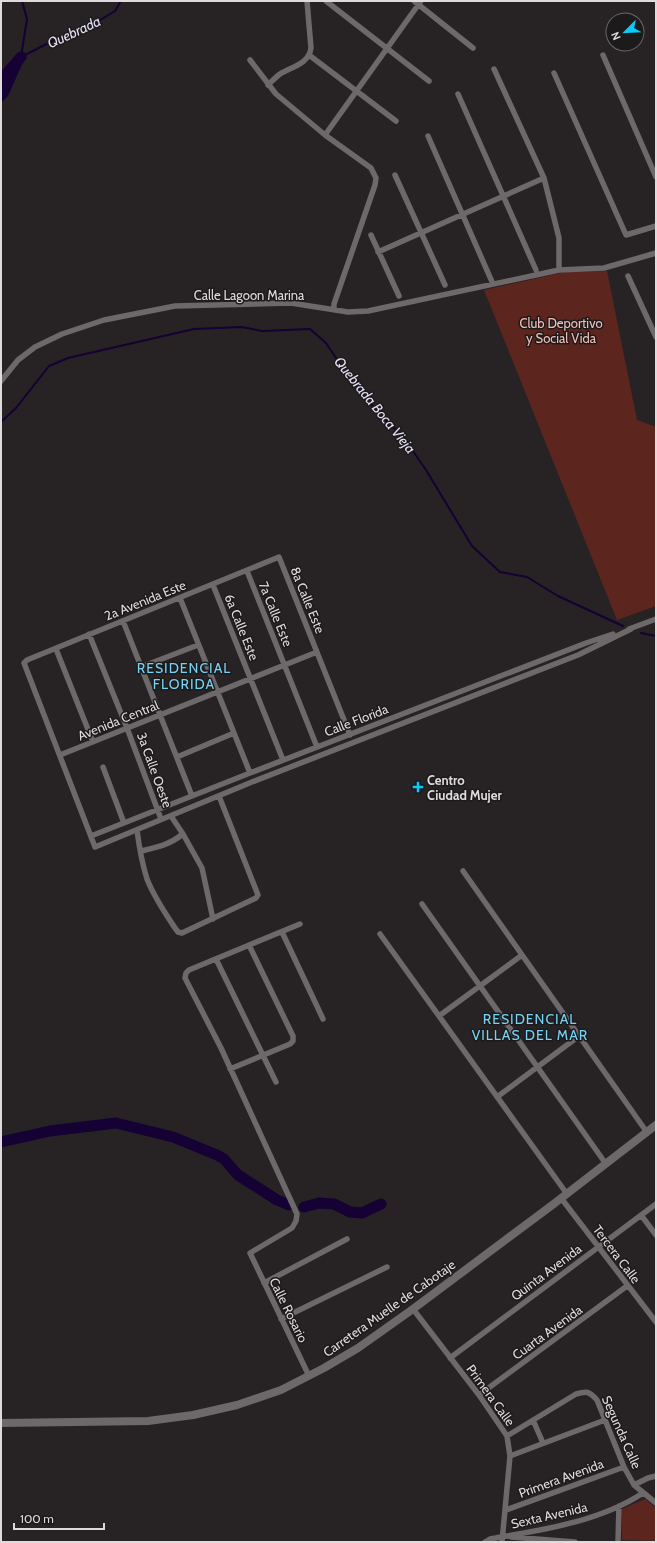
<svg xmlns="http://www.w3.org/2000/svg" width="657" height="1543" viewBox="0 0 657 1543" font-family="Cabin,sans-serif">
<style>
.green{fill:#5c251e}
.water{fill:#150133}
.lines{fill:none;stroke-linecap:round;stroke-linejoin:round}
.stream{stroke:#150133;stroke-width:2}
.river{stroke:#150133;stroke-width:11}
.minor{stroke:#6d696b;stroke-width:5.5}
.secondary{stroke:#6d696b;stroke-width:8}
.poi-dot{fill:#0acafa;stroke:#1d1a1c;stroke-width:1.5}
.labels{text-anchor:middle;stroke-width:3;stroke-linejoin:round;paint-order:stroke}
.street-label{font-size:13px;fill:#dedbdd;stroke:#1d1a1c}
.park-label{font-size:13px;fill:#f2c0b8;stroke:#1d1a1c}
.poi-label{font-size:13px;font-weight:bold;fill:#dedbdd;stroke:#1d1a1c;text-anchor:start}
.water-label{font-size:14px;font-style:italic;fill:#e4e0f6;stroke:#1d1a1c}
.neighbourhood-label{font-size:14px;letter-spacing:1px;fill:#76d3f4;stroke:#1d1a1c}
</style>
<rect width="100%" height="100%" fill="#272325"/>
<path class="green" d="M 607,271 L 637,420 L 656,427 L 656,606 L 617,620 L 484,290 L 565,272 Z
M 645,1499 L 656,1508 L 656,1541 L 622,1540 L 622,1509 Z"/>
<path class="water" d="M 24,60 L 8,96 L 1,103 L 1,75 Z"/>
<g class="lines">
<path class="stream" d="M 21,57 L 66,34 L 92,25 L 115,11 L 121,1
M 21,57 L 27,19 L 22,1
M 1,422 L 16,408 L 49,366 L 68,358 L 194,329 L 242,327 L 262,331 L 310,329 L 326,343 L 348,376 L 370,403 L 389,424 L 402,435 L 426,470 L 472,546 L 500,572 L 527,577 L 558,596 L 623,626
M 641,633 L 656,636"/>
<path class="river" d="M 1,80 L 21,57
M 1,1142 L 50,1131 L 116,1123 L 173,1137 L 217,1155 L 224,1159 L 238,1175 L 252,1184 L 277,1200 L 289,1205
M 304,1207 L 319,1203 L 334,1204 L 350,1212 L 362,1213 L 381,1204"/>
<path class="minor" d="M 326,1 L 429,81
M 414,1 L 473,48
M 309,55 L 396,121
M 603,55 L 656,177
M 250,60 L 276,94 L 325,135 L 371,168 L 376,178 L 375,185 L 334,304 L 334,309
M 494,69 L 544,178 L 559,238 L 559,270
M 554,73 L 626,235 L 656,226
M 268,85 C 272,81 276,77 280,74 C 291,67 309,64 311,48 L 307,1
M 458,94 L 536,270
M 325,135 L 421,1
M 428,136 L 493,284
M 395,175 L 445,285
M 371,235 L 399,296
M 378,252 L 544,178
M 628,276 L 656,337
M 1,381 L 18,360 L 35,347 L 62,334 L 104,320 L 175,306 L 291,303 L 348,312 L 368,311 L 559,270 L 604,268 L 656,253
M 247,571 L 317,747
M 213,585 L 283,760
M 180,598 L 250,773
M 123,621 L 192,796
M 629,629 L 656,619
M 89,634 L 127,728 L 161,819
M 56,649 L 93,742
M 141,667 L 198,645
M 350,735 L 279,557 L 27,660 L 24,663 L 95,847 L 252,782 L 578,655 L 631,629
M 60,755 L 317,652
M 177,757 L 234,733
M 103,767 L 124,823
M 171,816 L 183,834 L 202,868 L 213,919
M 137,830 C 139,846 142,863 147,879 C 154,897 165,913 175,928 L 178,932 L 182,933 L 256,898 L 258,895 L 219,796
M 91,836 L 250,773 L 586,643 L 613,634
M 141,851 C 158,847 169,845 183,834
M 463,871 L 646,1131
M 422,904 L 606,1164
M 300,924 L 189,970 L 186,973 L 185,978 L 221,1048 L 297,1214 L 296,1221 L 292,1228 L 250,1253 L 309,1376
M 282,932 L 323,1019
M 380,934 L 567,1194
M 216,959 L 276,1082
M 439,1016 L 522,955
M 230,1069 L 290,1044 L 293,1041 L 293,1036 L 249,945
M 497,1097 L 579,1036
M 561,1198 L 656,1322
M 641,1215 L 656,1235
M 264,1283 L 347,1239
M 413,1309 L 479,1395 L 507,1436 L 510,1456 L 502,1542
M 281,1319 L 387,1267
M 450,1358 L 656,1204
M 479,1395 L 627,1286
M 533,1420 L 543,1443
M 507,1436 L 576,1394 C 587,1391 589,1391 597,1400 L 624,1467 L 634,1485 L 656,1503
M 510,1456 L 605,1420
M 634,1485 L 648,1478 L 656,1476
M 506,1510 L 624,1467
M 511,1537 L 575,1542
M 485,1542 L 490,1539 C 542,1530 599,1522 643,1493
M 618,1542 L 619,1506"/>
<path class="secondary" d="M 1,1423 L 148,1421 L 193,1415 L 237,1405 L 281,1390 L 324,1368 L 358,1348 L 413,1309 L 551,1206 L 656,1125"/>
</g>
<path class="poi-dot" d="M416 781h4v4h4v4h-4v4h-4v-4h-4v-4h4z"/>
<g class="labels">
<g class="street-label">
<text x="249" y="300">Calle Lagoon Marina</text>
<text transform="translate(145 600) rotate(-22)" y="5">2a Avenida Este</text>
<text transform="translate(308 600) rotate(68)" y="5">8a Calle Este</text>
<text transform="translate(276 614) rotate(68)" y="5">7a Calle Este</text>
<text transform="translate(242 627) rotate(68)" y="5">6a Calle Este</text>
<text transform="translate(118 720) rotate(-22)" y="5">Avenida Central</text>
<text transform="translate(356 720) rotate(-21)" y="5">Calle Florida</text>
<text transform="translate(155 770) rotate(70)" y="5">3a Calle Oeste</text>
<text transform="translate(617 1254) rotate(53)" y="5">Tercera Calle</text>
<text transform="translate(546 1272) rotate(-37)" y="5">Quinta Avenida</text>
<text transform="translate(389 1308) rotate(-35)" y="5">Carretera Muelle de Cabotaje</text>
<text transform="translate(289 1310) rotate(64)" y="5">Calle Rosario</text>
<text transform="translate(547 1332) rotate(-36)" y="5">Cuarta Avenida</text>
<text transform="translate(491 1395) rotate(54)" y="5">Primera Calle</text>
<text transform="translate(622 1432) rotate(66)" y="5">Segunda Calle</text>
<text transform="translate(561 1478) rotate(-20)" y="5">Primera Avenida</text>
<text transform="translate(549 1515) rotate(-13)" y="5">Sexta Avenida</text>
</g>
<g class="park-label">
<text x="561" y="328">Club Deportivo<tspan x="561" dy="15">y Social Vida</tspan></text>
</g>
<g class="poi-label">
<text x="427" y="785">Centro<tspan x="427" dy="15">Ciudad Mujer</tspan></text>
</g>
<g class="water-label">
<text transform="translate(74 32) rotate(-25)" y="5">Quebrada</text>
<text transform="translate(375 405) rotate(51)" y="5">Quebrada Boca Vieja</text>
</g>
<g class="neighbourhood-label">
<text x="184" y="673">RESIDENCIAL<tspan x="184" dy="16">FLORIDA</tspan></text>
<text x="530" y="1024">RESIDENCIAL<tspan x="530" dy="16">VILLAS DEL MAR</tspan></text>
</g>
</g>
<rect width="657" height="1543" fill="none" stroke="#dedbdd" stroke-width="4"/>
<g transform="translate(625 32) rotate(246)"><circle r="19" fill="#1d1a1c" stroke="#6a6769"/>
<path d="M0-3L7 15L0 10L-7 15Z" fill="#0acafa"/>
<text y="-6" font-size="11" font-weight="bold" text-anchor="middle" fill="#dedbdd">N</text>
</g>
<path d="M14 1523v6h90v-6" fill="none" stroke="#dedbdd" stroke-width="2"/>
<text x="20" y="1523" font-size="12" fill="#dedbdd" stroke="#1d1a1c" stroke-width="3" paint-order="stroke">100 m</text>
</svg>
